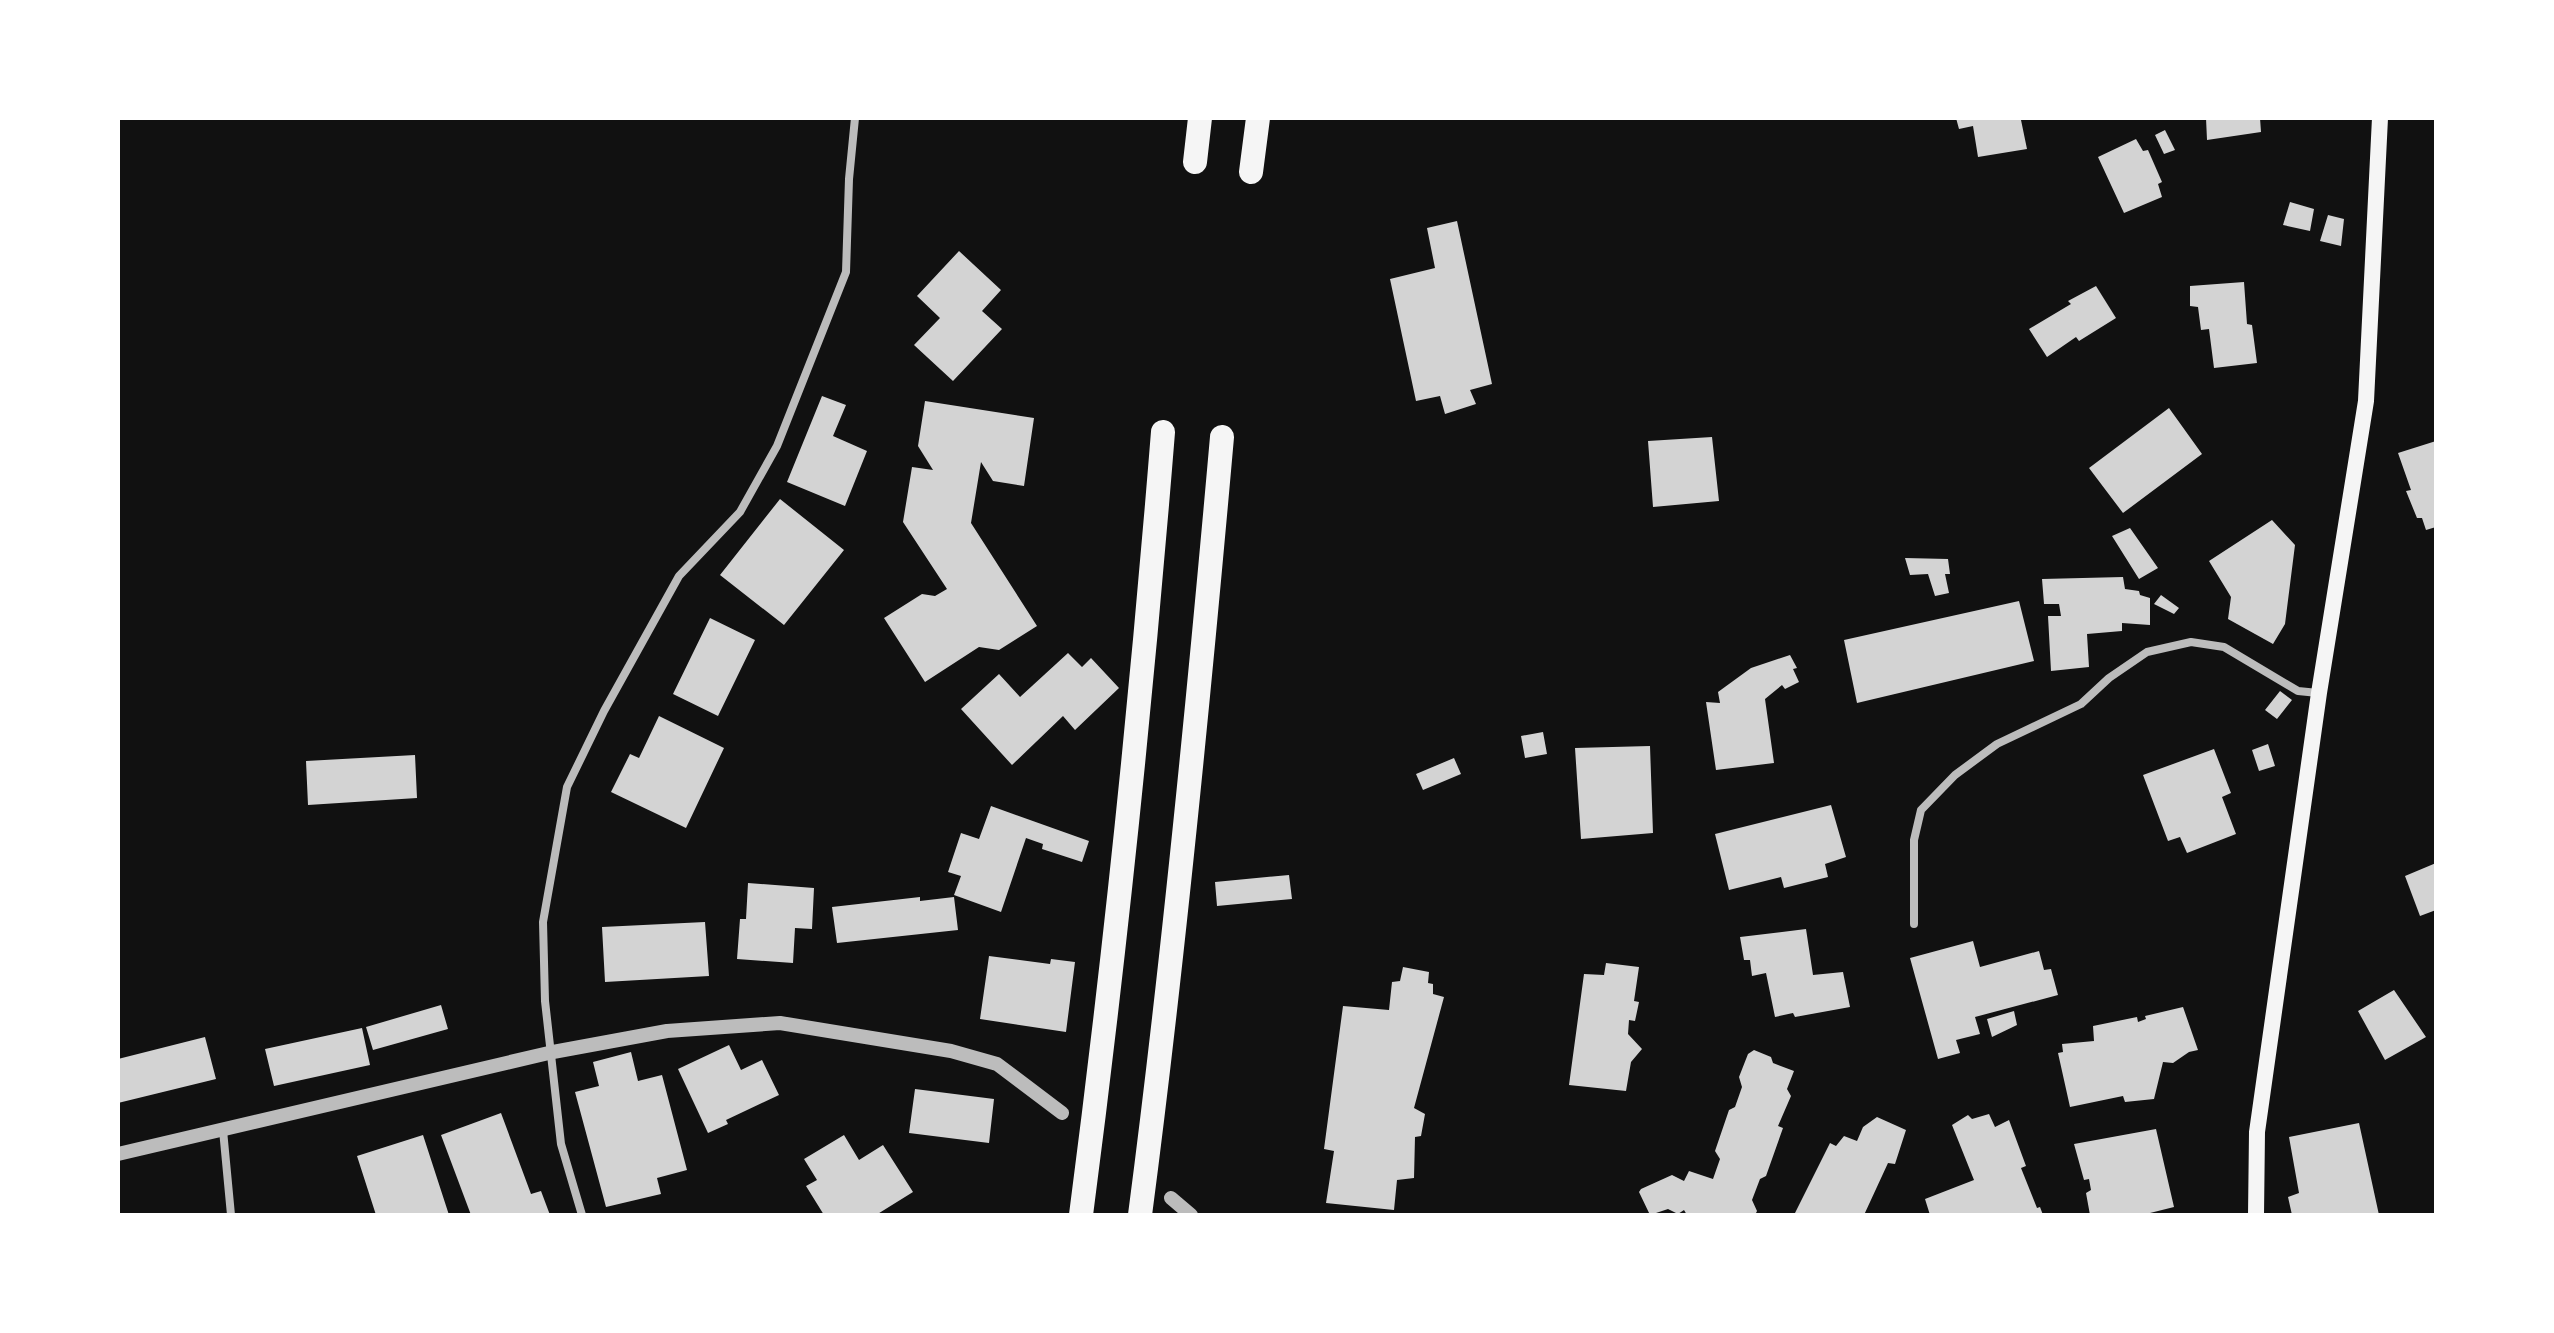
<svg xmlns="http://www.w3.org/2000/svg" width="2554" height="1333" viewBox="0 0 2554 1333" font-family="Commissioner,sans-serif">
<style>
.building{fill:#d3d3d3}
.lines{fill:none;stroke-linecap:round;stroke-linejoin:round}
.minor{stroke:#bcbcbc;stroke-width:8}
.tertiary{stroke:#bcbcbc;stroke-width:14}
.secondary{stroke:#f5f5f5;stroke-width:16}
.motorway{stroke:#f5f5f5;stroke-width:24}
</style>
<rect width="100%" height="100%" fill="#111"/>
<path class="building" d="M 1956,118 L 2021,120 L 2027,149 L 1978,157 L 1973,126 L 1959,129 Z
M 2206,118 L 2260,118 L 2261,132 L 2207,140 Z
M 2165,130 L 2175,150 L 2164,154 L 2155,135 Z
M 2136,139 L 2143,151 L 2148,150 L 2162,182 L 2158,184 L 2162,197 L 2124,213 L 2098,157 Z
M 2290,202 L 2314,209 L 2310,231 L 2283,225 Z
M 2328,215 L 2344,219 L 2341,246 L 2320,241 Z
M 1457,221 L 1492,384 L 1470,390 L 1476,404 L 1445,414 L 1440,396 L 1416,401 L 1390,279 L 1435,268 L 1427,228 Z
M 959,251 L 1001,290 L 982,311 L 1002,329 L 953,381 L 914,345 L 940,318 L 917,296 Z
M 2244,282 L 2247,324 L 2252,325 L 2257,363 L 2214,368 L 2209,329 L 2201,330 L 2198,307 L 2190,306 L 2190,286 Z
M 2096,286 L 2116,318 L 2079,341 L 2076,337 L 2047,357 L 2029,329 L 2071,304 L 2068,301 Z
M 822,396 L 846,405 L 833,436 L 867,451 L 845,506 L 787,482 Z
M 925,401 L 1034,418 L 1024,486 L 993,481 L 981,462 L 971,523 L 1037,626 L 999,650 L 979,647 L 925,682 L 884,618 L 922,594 L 935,596 L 947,589 L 903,522 L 912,467 L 933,470 L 918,446 Z
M 2169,408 L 2202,454 L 2123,513 L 2089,468 Z
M 1712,437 L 1719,501 L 1653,507 L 1648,441 Z
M 2436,441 L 2436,527 L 2426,530 L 2422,518 L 2417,518 L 2406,491 L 2411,490 L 2398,453 Z
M 780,499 L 844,550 L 784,625 L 720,575 Z
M 2272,520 L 2295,545 L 2285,624 L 2273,644 L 2228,619 L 2231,597 L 2209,561 Z
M 2130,528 L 2158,568 L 2139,579 L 2112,536 Z
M 1905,558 L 1948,559 L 1950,574 L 1945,574 L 1949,593 L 1935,596 L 1928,574 L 1910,575 Z
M 2123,577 L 2125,589 L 2139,591 L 2140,595 L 2150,598 L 2150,625 L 2122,623 L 2122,631 L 2087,634 L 2089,667 L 2051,671 L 2048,616 L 2061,616 L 2059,604 L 2044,604 L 2042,579 Z
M 2161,595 L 2179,608 L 2174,614 L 2154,604 Z
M 2019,601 L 2034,661 L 1857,703 L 1844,640 Z
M 710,618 L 755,640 L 718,716 L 673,694 Z
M 1068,653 L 1082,667 L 1091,658 L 1119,688 L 1075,730 L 1063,716 L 1012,765 L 961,709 L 999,674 L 1020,697 Z
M 1790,655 L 1797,668 L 1793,669 L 1799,682 L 1785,689 L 1782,685 L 1765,699 L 1774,763 L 1716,770 L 1706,702 L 1720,703 L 1718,692 L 1751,668 Z
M 2280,691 L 2292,700 L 2277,719 L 2265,710 Z
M 659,716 L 724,748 L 686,828 L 611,792 L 630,754 L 639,758 Z
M 1543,732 L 1547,754 L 1525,758 L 1521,736 Z
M 2268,744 L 2275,766 L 2259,771 L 2252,750 Z
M 1650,746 L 1653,833 L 1581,839 L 1575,748 Z
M 2214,749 L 2231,793 L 2222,797 L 2236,834 L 2187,853 L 2180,837 L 2168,841 L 2143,775 Z
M 415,755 L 417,798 L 308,805 L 306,761 Z
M 1454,758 L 1461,774 L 1423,790 L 1416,774 Z
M 1831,805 L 1846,857 L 1825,864 L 1828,877 L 1784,888 L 1781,877 L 1729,890 L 1715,834 Z
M 991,806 L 1089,841 L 1082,862 L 1042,849 L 1043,844 L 1026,838 L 1001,912 L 954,895 L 961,876 L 948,872 L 961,833 L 979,839 Z
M 2436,863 L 2436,910 L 2420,916 L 2405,876 Z
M 1289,875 L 1292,899 L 1217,906 L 1215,882 Z
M 748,883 L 814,888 L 812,929 L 795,928 L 793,963 L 737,959 L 740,919 L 746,919 Z
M 920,897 L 920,901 L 954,897 L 958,930 L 837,943 L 832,907 Z
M 705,922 L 709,976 L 605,982 L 602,927 Z
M 1806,929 L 1813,975 L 1843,972 L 1850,1007 L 1795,1017 L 1793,1013 L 1775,1017 L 1766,973 L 1752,976 L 1750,960 L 1744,960 L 1740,937 Z
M 1973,941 L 1980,967 L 2039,951 L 2044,970 L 2051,969 L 2058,995 L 1975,1017 L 1980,1034 L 1956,1040 L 1960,1053 L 1938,1059 L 1910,958 Z
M 989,956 L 1050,964 L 1051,959 L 1075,962 L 1066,1032 L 980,1019 Z
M 1606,963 L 1639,967 L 1634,1001 L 1639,1002 L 1635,1021 L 1629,1020 L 1628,1034 L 1642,1049 L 1631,1062 L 1626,1091 L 1569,1085 L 1584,974 L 1604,975 Z
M 1403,967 L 1429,972 L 1428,983 L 1433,984 L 1433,994 L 1444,997 L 1414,1108 L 1425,1114 L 1421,1136 L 1415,1137 L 1414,1178 L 1397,1180 L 1394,1210 L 1326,1203 L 1334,1151 L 1324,1149 L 1343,1006 L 1389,1010 L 1392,982 L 1400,981 Z
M 2394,990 L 2426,1037 L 2385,1060 L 2358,1011 Z
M 441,1005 L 448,1029 L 373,1050 L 366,1027 Z
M 2183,1007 L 2198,1050 L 2189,1052 L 2173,1063 L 2163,1062 L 2154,1099 L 2125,1102 L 2123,1096 L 2070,1107 L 2058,1053 L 2063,1052 L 2062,1044 L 2094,1041 L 2093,1026 L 2137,1017 L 2138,1022 L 2146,1019 L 2145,1016 Z
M 2014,1011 L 2017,1025 L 1992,1037 L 1987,1019 Z
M 362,1028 L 370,1065 L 274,1086 L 265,1049 Z
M 205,1037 L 216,1079 L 118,1103 L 118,1059 Z
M 729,1045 L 741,1070 L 762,1060 L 779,1095 L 726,1120 L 728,1124 L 708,1133 L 678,1069 Z
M 1754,1050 L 1771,1057 L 1773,1063 L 1794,1071 L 1787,1089 L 1791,1096 L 1778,1126 L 1783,1128 L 1766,1176 L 1760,1179 L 1752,1200 L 1757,1211 L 1755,1215 L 1687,1215 L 1684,1210 L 1678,1214 L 1668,1209 L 1650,1215 L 1639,1192 L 1641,1189 L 1672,1175 L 1684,1181 L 1689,1171 L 1713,1179 L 1720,1159 L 1715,1151 L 1729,1110 L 1735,1107 L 1742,1087 L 1739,1077 L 1748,1054 Z
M 631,1052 L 638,1081 L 662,1075 L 687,1170 L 657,1178 L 661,1194 L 606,1207 L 575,1092 L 599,1086 L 593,1062 Z
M 915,1089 L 994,1099 L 989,1143 L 909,1133 Z
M 501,1113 L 531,1194 L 541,1191 L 550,1215 L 471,1215 L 441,1135 Z
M 1989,1114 L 1995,1127 L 2009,1120 L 2026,1166 L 2021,1168 L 2037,1208 L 2040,1207 L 2043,1215 L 1930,1215 L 1925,1199 L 1974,1180 L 1952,1125 L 1968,1115 L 1972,1119 Z
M 1877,1117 L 1906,1130 L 1895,1164 L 1888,1163 L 1864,1215 L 1794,1215 L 1830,1143 L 1836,1146 L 1844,1136 L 1857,1141 L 1863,1127 Z
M 2359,1123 L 2379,1215 L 2292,1215 L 2288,1197 L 2299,1193 L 2289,1137 Z
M 2156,1129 L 2174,1207 L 2142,1215 L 2090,1215 L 2086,1193 L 2091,1190 L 2089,1179 L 2084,1180 L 2074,1144 Z
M 423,1135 L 449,1215 L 376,1215 L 357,1156 Z
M 844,1135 L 859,1160 L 883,1145 L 913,1192 L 876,1215 L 824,1215 L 806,1186 L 817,1180 L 804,1159 Z"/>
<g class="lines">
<path class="minor" d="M 1914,924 L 1914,840 L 1921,810 L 1955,775 L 1997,744 L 2081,704 L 2109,678 L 2147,652 L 2191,642 L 2224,647 L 2298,691 L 2318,693
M 223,1130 L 231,1215
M 582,1215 L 561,1144 L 545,1001 L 543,922 L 567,787 L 604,711 L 679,576 L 740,512 L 777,446 L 846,272 L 849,179 L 855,118"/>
<path class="tertiary" d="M 118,1154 L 553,1052 L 667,1031 L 780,1023 L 951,1051 L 997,1064 L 1062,1113
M 1171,1198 L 1191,1215"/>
<path class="secondary" d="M 2256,1215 L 2257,1132 L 2319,693 L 2366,401 L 2380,118"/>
<path class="motorway" d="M 1195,162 L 1200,118
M 1251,172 L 1258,118
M 1081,1215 C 1115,955 1142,693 1163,432
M 1140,1215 C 1174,956 1199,697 1222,437"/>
</g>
<rect width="2554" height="1333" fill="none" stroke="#ffffff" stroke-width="240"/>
</svg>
